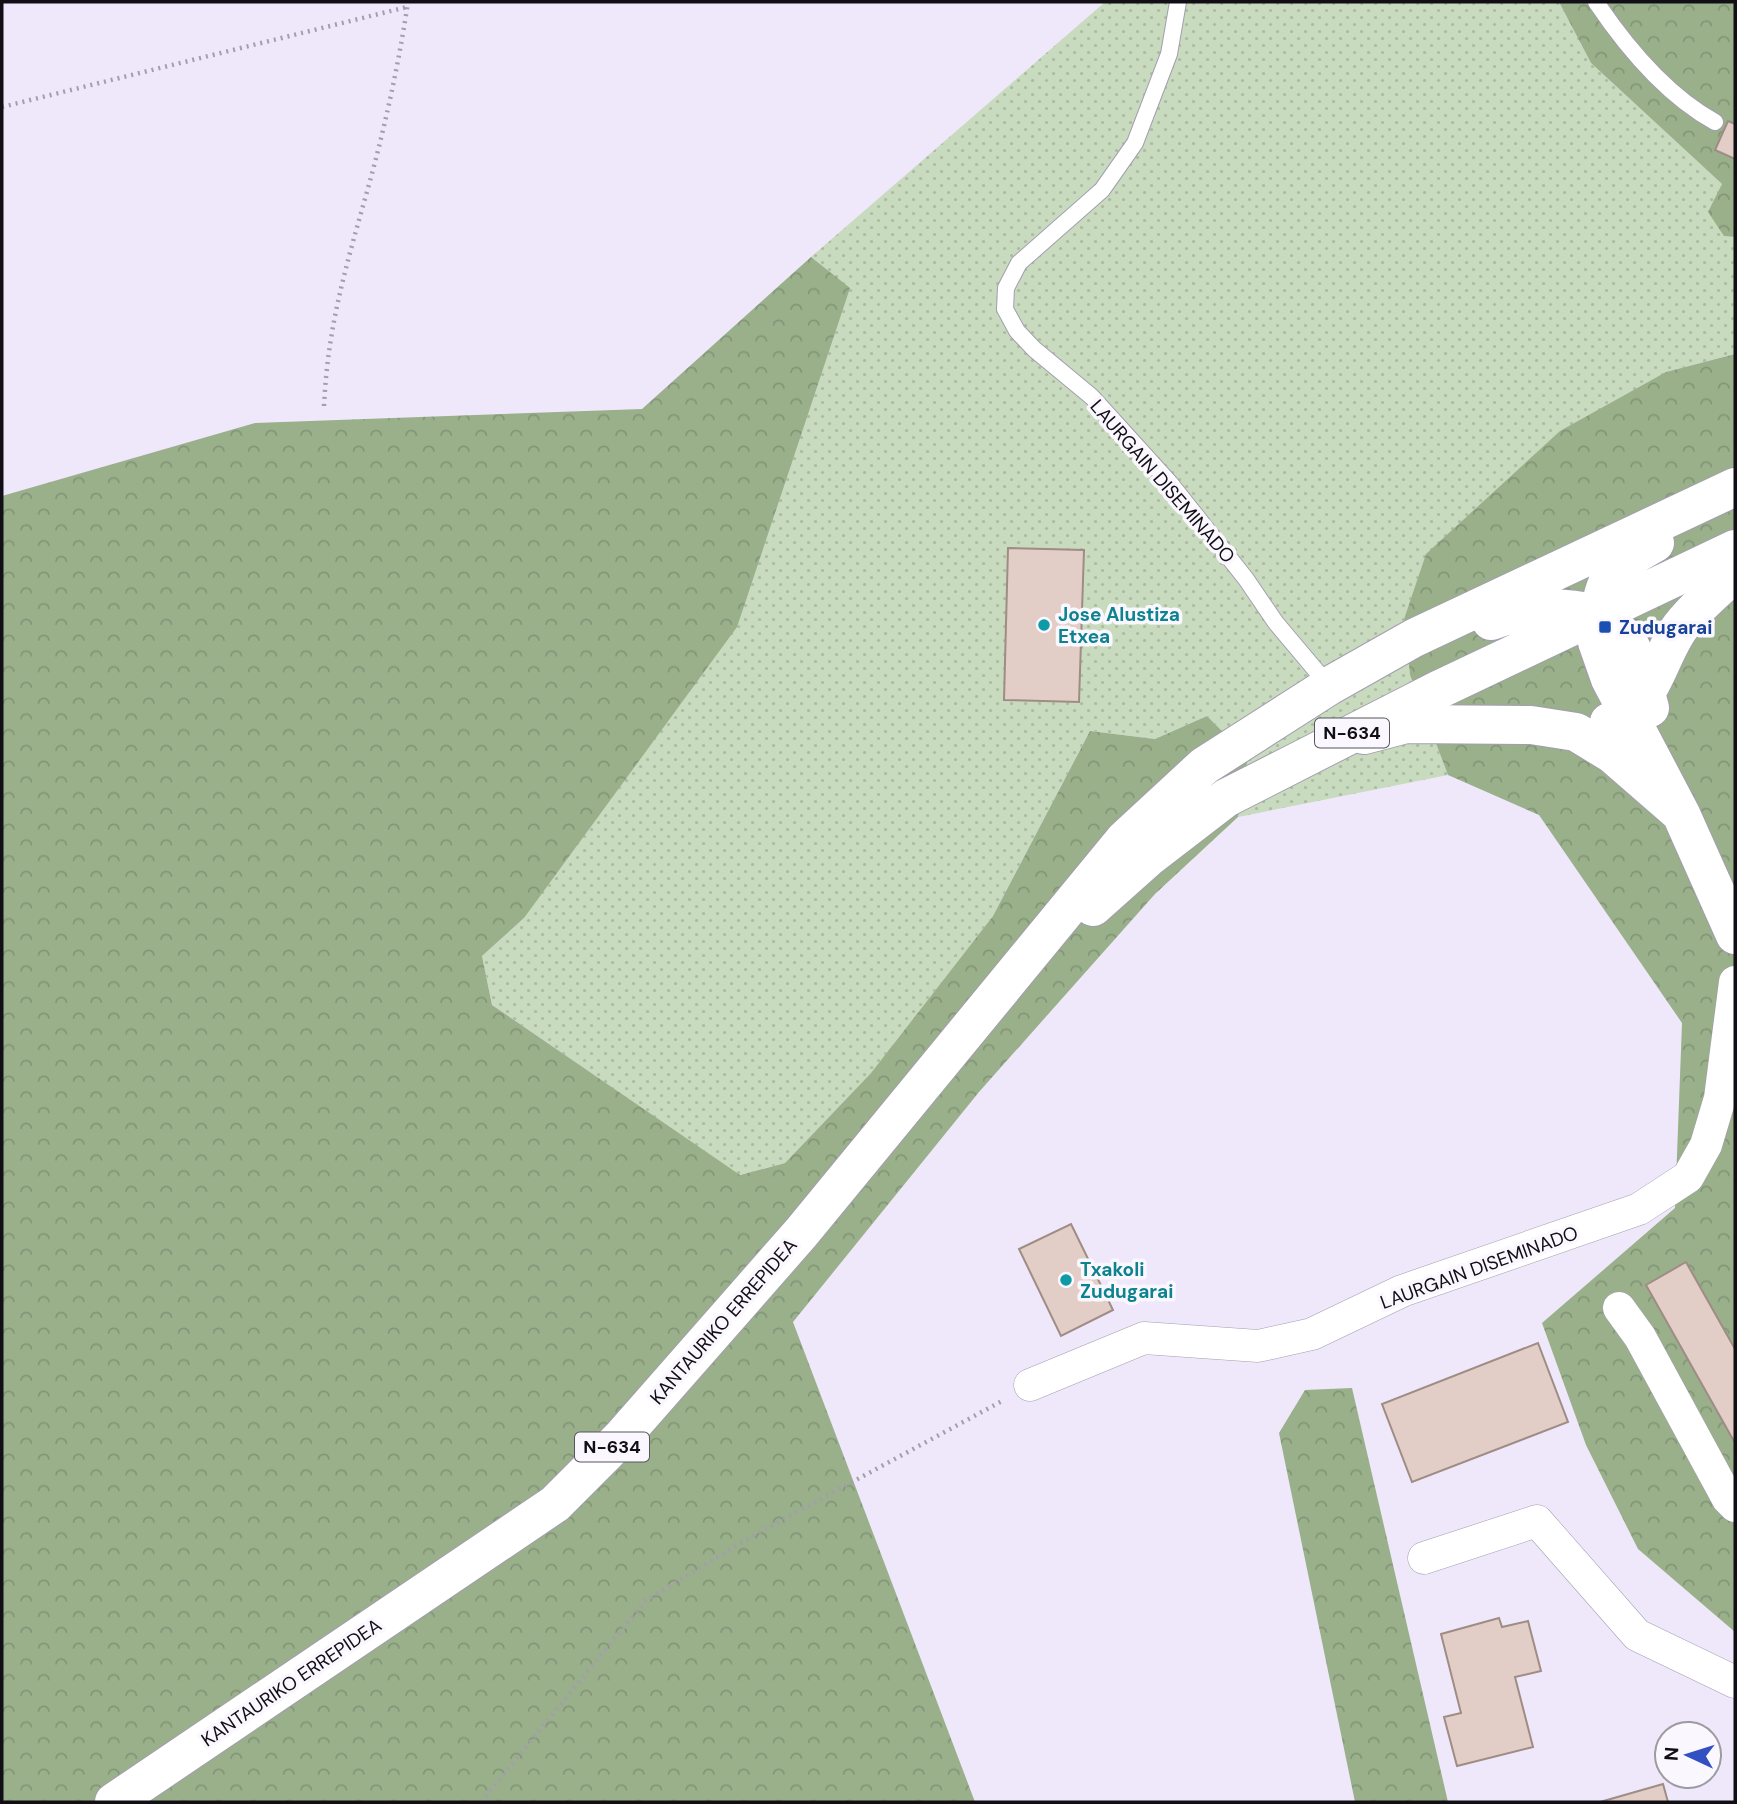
<svg xmlns="http://www.w3.org/2000/svg" width="1737" height="1804" viewBox="0 0 1737 1804" font-family="'DM Sans',sans-serif">
<style>
.grass{fill:url(#grass-dots)}
.forest{fill:url(#forest-crowns)}
.building{fill:#e2cec7;stroke:#9e8c85;stroke-width:2}
.lines{fill:none;stroke-linecap:round;stroke-linejoin:round}
.service-casing{stroke:#a39eaf;stroke-width:18}
.minor-casing{stroke:#a39eaf;stroke-width:33}
.secondary-casing{stroke:#a39eaf;stroke-width:40}
.trunk-casing{stroke:#a39eaf;stroke-width:40}
.path{stroke:#a39eac;stroke-width:4.5;stroke-dasharray:2 5;stroke-linecap:butt}
.service{stroke:#fff;stroke-width:16}
.minor{stroke:#fff;stroke-width:32}
.secondary{stroke:#fff;stroke-width:38}
.trunk{stroke:#fff;stroke-width:38}
.culture-dot{fill:#0f9aa8;stroke:#faf7ff;stroke-width:2.5}
.transit-dot{fill:#1a4fb4;stroke:#faf7ff;stroke-width:2.5}
.labels{text-anchor:middle;stroke-width:7;stroke-linejoin:round;paint-order:stroke}
.shield{fill:#faf7ff;stroke:#57555b;stroke-width:2}
.shield-label{font-size:18px;font-weight:bold;fill:#110f15}
.street-label{font-size:19px;fill:#110f15;stroke:#faf7ff}
.culture-label{font-size:19px;font-weight:bold;fill:#0d838f;stroke:#faf7ff;text-anchor:start}
.transit-label{font-size:19px;font-weight:bold;fill:#164399;stroke:#faf7ff;text-anchor:start}
</style>
<defs>
<pattern id="grass-dots" width="8" height="8" patternUnits="userSpaceOnUse" patternTransform="scale(1.75)"><rect width="8" height="8" fill="#c9dbbe"/><path d="M2 2h.1M6 6h.1" fill="none" stroke="#acbba2" stroke-width="1.8" stroke-linecap="round"/></pattern>
<pattern id="forest-crowns" width="20" height="18" patternUnits="userSpaceOnUse" patternTransform="scale(1.75)"><rect width="20" height="18" fill="#99b08b"/><path d="M2 6a3 3 0 1 1 6 0M12 15a3 3 0 1 1 6 0" fill="none" stroke="#839677"/></pattern>
</defs>
<rect width="100%" height="100%" fill="#eee8fa"/>
<path class="grass" d="M 1105,2 L 1559,2 L 1591,63 L 1722,184 L 1724,236 L 1735,237 L 1735,354 L 1666,372 L 1426,555 L 1404,619 L 1410,675 L 1448,775 L 1238,817 L 1248,757 L 1207,716 L 1155,739 L 1090,731 L 993,916 L 871,1073 L 785,1163 L 739,1175 L 492,1005 L 482,956 L 524,918 L 850,289 L 811,257 Z"/>
<path class="forest" d="M 1559,2 L 1735,2 L 1735,237 L 1724,236 L 1708,212 L 1722,184 L 1591,63 Z
M 811,257 L 850,288 L 737,627 L 524,918 L 482,956 L 492,1005 L 740,1175 L 785,1163 L 871,1073 L 993,916 L 1090,731 L 1155,739 L 1207,716 L 1248,757 L 1238,817 L 1155,894 L 979,1092 L 793,1322 L 975,1802 L 2,1802 L 2,496 L 255,423 L 642,409 Z
M 1735,354 L 1735,1632 L 1638,1549 L 1586,1445 L 1542,1323 L 1675,1208 L 1682,1023 L 1539,815 L 1448,775 L 1410,675 L 1404,619 L 1426,554 L 1560,431 L 1666,372 Z
M 1352,1388 L 1448,1802 L 1355,1802 L 1279,1433 L 1305,1390 Z"/>
<path class="building" d="M 1728,121 L 1735,124 L 1735,159 L 1715,150 Z
M 1008,548 L 1084,550 L 1079,702 L 1004,700 Z
M 1071,1224 L 1113,1310 L 1061,1336 L 1019,1249 Z
M 1686,1262 L 1735,1349 L 1735,1443 L 1646,1285 Z
M 1538,1343 L 1568,1422 L 1412,1482 L 1382,1404 Z
M 1499,1618 L 1502,1627 L 1528,1621 L 1541,1671 L 1515,1677 L 1533,1747 L 1457,1766 L 1444,1717 L 1461,1713 L 1441,1634 Z
M 1663,1784 L 1668,1802 L 1600,1802 Z"/>
<g class="lines">
<g class="service-casing">
<path id="service" d="M 1178,2 L 1169,54 L 1135,143 L 1102,190 L 1019,263 L 1006,288 L 1005,309 L 1017,331 L 1034,349 L 1092,397 L 1170,483 L 1246,579 L 1276,623 L 1329,686
M 1596,2 C 1627,48 1666,95 1715,122"/>
</g>
<g class="minor-casing">
<path id="minor" d="M 1619,1308 L 1640,1337 L 1728,1499 L 1735,1506
M 1030,1385 L 1144,1338 L 1258,1346 L 1312,1334 L 1402,1291 L 1639,1209 L 1688,1177 L 1706,1145 L 1720,1098 L 1735,982
M 1424,1558 L 1537,1521 L 1637,1635 L 1735,1682"/>
</g>
<g class="secondary-casing">
<path id="secondary" d="M 1599,614 L 1597,642 L 1610,679 L 1681,814 L 1735,935
M 1599,614 C 1640,644 1637,663 1650,708
M 1609,722 C 1653,710 1657,658 1681,626 C 1696,607 1717,589 1735,573
M 1364,735 L 1406,724 L 1531,725 L 1576,732 L 1612,754 L 1681,814"/>
</g>
<g class="trunk-casing">
<path id="trunk" d="M 1491,621 C 1533,606 1556,605 1599,614 C 1606,570 1618,564 1655,543
M 1093,907 L 1148,858 L 1226,798 L 1438,690 L 1735,549
M 114,1802 L 555,1504 L 621,1438 L 801,1233 L 1124,840 L 1204,766 L 1329,686 L 1414,638 L 1735,487"/>
</g>
<path class="path" d="M 2,107 L 407,7
M 324,406 C 328,322 348,260 370,181 C 386,122 399,62 408,2
M 481,1802 L 645,1601 L 756,1534 L 1002,1401"/>
<use href="#service" class="service"/>
<use href="#minor" class="minor"/>
<use href="#secondary" class="secondary"/>
<use href="#trunk" class="trunk"/>
</g>
<g class="culture-dot">
<circle cx="1044" cy="625" r="7"/>
<circle cx="1066" cy="1280" r="7"/>
</g>
<rect class="transit-dot" x="1598" y="620" width="14" height="14" rx="3.5"/>
<g class="labels">
<g class="shield">
<rect x="1315" y="718.5" width="74" height="29" rx="5"/>
<rect x="575" y="1432.5" width="74" height="29" rx="5"/>
</g>
<g class="shield-label">
<text x="1352" y="739">N-634</text>
<text x="612" y="1453">N-634</text>
</g>
<g class="street-label">
<text transform="translate(1163 481) rotate(49)" y="7">LAURGAIN DISEMINADO</text>
<text transform="translate(1479 1267) rotate(-20)" y="7">LAURGAIN DISEMINADO</text>
<text transform="translate(723 1321) rotate(-49)" y="7">KANTAURIKO ERREPIDEA</text>
<text transform="translate(291 1682) rotate(-34)" y="7">KANTAURIKO ERREPIDEA</text>
</g>
<g class="culture-label">
<text x="1058" y="621">Jose Alustiza<tspan x="1058" dy="22">Etxea</tspan></text>
<text x="1080" y="1276">Txakoli<tspan x="1080" dy="22">Zudugarai</tspan></text>
</g>
<g class="transit-label">
<text x="1619" y="634">Zudugarai</text>
</g>
</g>
<rect width="1737" height="1804" fill="none" stroke="#110f15" stroke-width="7"/>
<g transform="translate(1688 1755) rotate(274)"><circle r="33" fill="#faf7ff" stroke="#9d9aa1" stroke-width="2"/>
<path d="M0-5L12 26L0 18L-12 26Z" fill="#3250c1"/>
<text y="-10" font-size="19" font-weight="bold" text-anchor="middle" fill="#110f15">N</text>
</g>
</svg>
